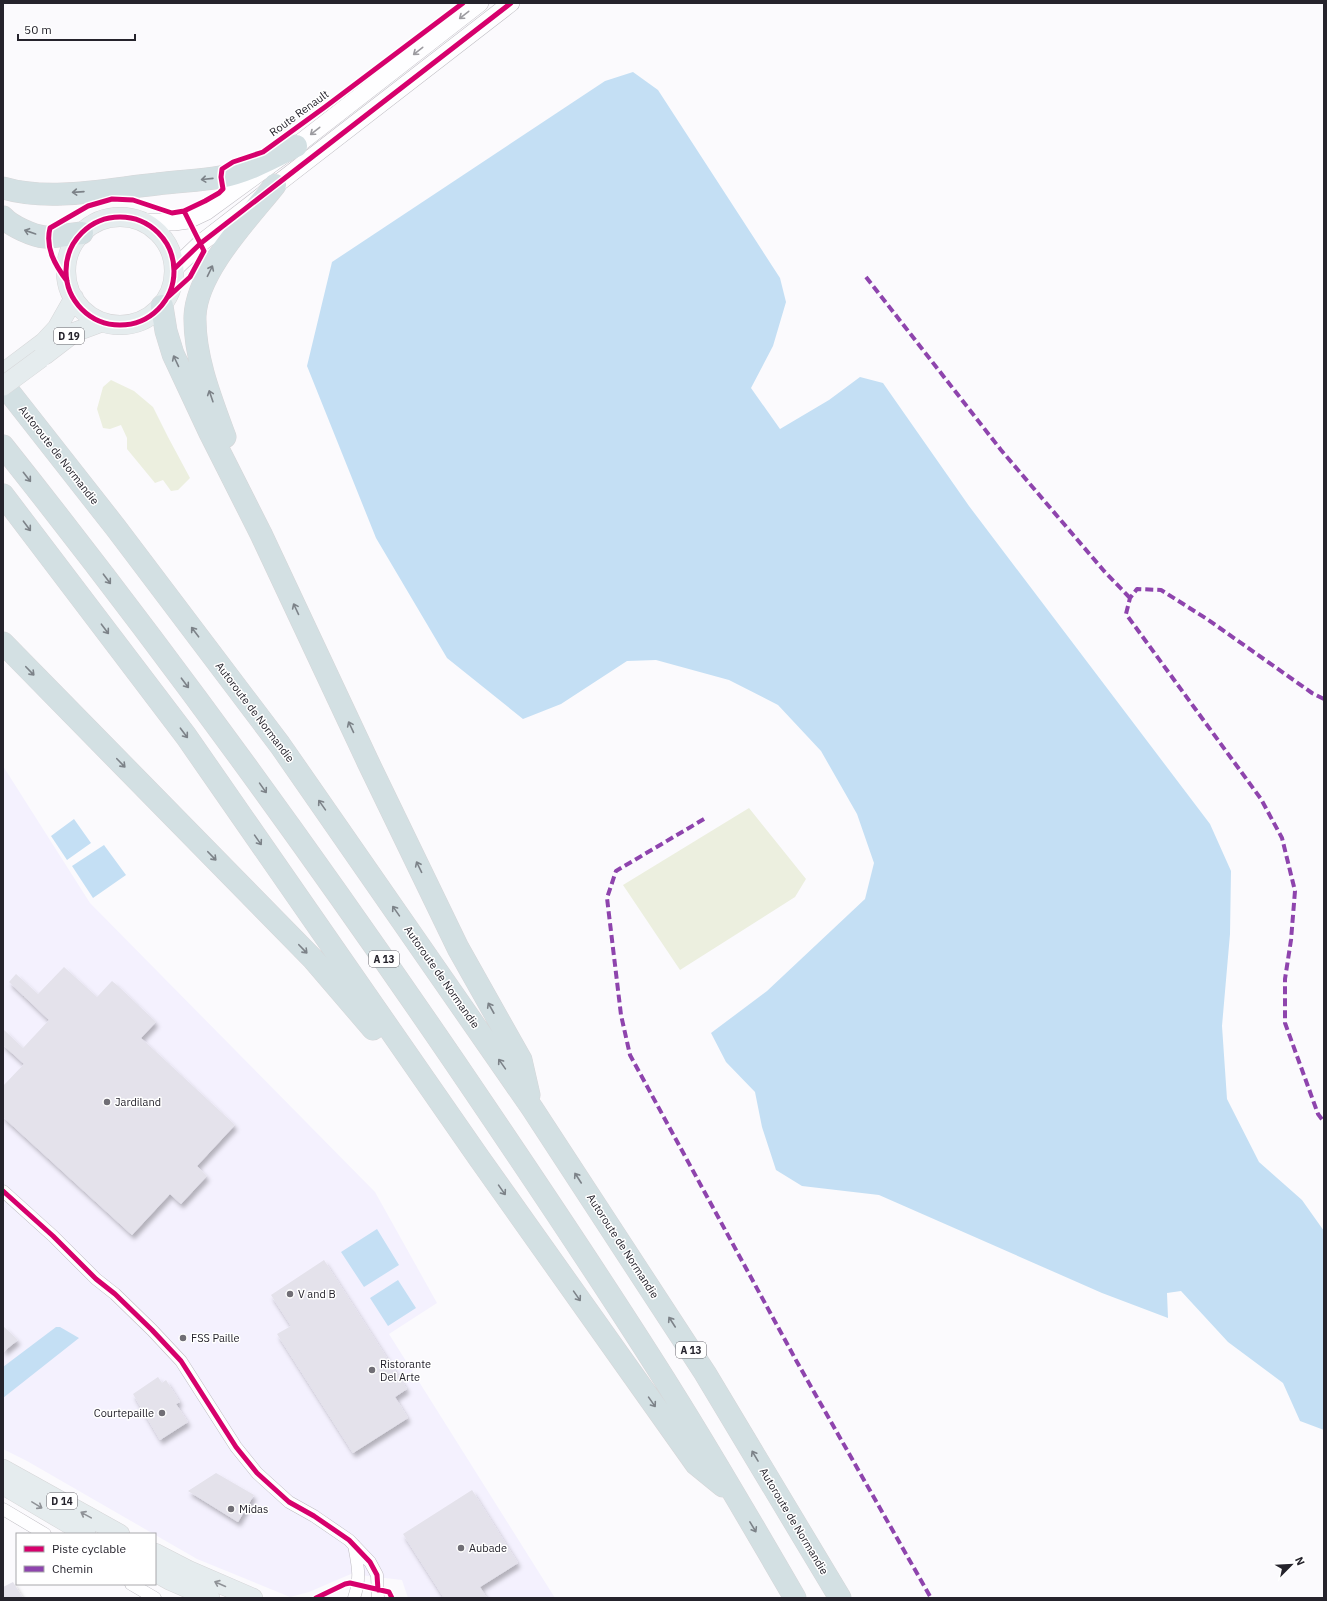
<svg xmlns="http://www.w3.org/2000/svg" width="1327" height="1601" viewBox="0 0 1327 1601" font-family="'IBM Plex Sans',sans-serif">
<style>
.built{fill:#f4f1fe}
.green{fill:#ecefdf}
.water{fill:#c4dff4}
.building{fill:#e4e2eb;filter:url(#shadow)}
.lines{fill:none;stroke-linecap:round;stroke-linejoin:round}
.street-casing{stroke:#bebcc2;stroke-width:13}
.secondary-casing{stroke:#bebcc2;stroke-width:18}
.primary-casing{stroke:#d6d6d8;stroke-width:20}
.highway-casing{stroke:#d6d6d8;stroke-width:23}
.street{stroke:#fefeff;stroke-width:12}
.secondary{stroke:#fefeff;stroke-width:17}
.primary{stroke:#e5ecee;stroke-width:19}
.highway{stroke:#d3e0e3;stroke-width:22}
.primary-bridge-casing{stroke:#d6d6d8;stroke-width:20;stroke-linecap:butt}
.primary-bridge{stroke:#e5ecee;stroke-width:19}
.quiet{stroke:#8e44ad;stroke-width:4;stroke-dasharray:8 4;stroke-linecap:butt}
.cycleway-casing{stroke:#fff;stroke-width:8}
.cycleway{stroke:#d6006c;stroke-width:5}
.oneway{stroke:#9c9ba0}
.oneway2{stroke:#7c8288}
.oneway3{stroke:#8f9297}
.poi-dot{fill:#706e75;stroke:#fff;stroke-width:1.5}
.labels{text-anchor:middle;stroke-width:3;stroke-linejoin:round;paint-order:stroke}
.shield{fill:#fff;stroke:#66656b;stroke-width:1}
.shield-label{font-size:10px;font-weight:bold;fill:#25232c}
.street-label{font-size:11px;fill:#25232c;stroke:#fff}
.poi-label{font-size:11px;fill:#25232c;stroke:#fff;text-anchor:start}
</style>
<defs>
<filter id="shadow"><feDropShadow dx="2.5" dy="4.5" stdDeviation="2" flood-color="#0004"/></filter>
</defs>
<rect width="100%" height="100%" fill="#fbfafd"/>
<path class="built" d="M 3,766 L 90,903 L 375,1192 L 437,1303 L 389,1334 L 555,1598 L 408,1598 L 402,1580 L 351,1574 L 309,1592 L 290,1597 L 197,1559 L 27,1461 L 3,1449 Z"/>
<path class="green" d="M 111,380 L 134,391 L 153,407 L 168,437 L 190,478 L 178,490 L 171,491 L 163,480 L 155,483 L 127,449 L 127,438 L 121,425 L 110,429 L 103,428 L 97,409 L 103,387 Z
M 749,808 L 806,879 L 795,897 L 680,970 L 623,885 Z"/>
<path class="water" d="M 633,72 L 658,90 L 780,278 L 786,302 L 773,346 L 751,388 L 780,429 L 829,400 L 860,377 L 883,383 L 969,506 L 1210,824 L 1231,871 L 1230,934 L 1222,1026 L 1227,1099 L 1259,1162 L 1302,1200 L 1324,1231 L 1324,1430 L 1300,1421 L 1283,1383 L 1228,1342 L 1181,1291 L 1167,1293 L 1168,1318 L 1102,1293 L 879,1195 L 802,1186 L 776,1170 L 762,1127 L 755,1092 L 726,1062 L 711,1033 L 767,991 L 865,899 L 874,863 L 857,814 L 821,751 L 778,705 L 729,680 L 656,660 L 627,661 L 561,704 L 523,719 L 447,658 L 376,538 L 307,366 L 332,262 L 605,81 Z
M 74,819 L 91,843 L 67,860 L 51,836 Z
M 104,845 L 126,875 L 93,898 L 72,866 Z
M 377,1229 L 399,1265 L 364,1287 L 341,1252 Z
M 398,1280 L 416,1308 L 388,1326 L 370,1298 Z
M 56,1327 L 60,1327 L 79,1338 L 3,1398 L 3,1367 Z"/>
<path class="building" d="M 64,967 L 97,997 L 112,981 L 118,986 L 156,1022 L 141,1038 L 235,1125 L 197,1166 L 207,1176 L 181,1204 L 170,1194 L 132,1235 L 3,1117 L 3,1086 L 24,1064 L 3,1045 L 3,1029 L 23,1048 L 49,1020 L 9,982 L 16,974 L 38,994 Z
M 324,1260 L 407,1389 L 395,1397 L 408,1418 L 353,1453 L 277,1334 L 291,1326 L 271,1295 Z
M 3,1326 L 18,1340 L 3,1352 Z
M 158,1377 L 162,1383 L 166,1380 L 180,1402 L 176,1404 L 188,1422 L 160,1440 L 133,1394 Z
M 216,1473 L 254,1495 L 238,1522 L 188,1491 Z
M 472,1490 L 518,1563 L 480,1587 L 487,1598 L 444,1598 L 403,1534 Z
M 13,1582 L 23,1598 L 3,1598 L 3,1587 Z"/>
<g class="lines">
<g class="street-casing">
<path id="street" d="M 3,1191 L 53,1236 L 96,1279 L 115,1294 L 152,1330 L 181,1361 L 236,1447 L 257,1473 L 289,1502 L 314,1516 L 349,1540 L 370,1562 L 377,1575 L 378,1598
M 3,1509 L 45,1534
M 131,1584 L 155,1598
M 354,1598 C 361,1578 358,1566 354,1545"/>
</g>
<g class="secondary-casing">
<path id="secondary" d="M 142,222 L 174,222 L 188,220 L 207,211 L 296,146 L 480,3
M 174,269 L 201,243 L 511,3"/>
</g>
<g class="primary-casing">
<path id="primary" d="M66 271a54 54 0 1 1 108 0a54 54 0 1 1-108 0Z
M 45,355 L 75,332 L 102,322
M 3,373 L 44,342 L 57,328 L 74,298
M 3,1469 L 120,1534
M 3,1485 L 86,1534
M 155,1553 L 188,1570 L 253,1598
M 155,1572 L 169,1580 L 210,1598"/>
</g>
<g class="highway-casing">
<path id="highway" d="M 3,188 C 50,202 108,189 157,184 C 178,181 200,181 220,177 C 247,172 272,158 296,146
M 3,217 C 11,226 33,236 45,237 C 57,237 70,234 82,233
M 162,306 L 166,331 L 173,354 L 210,433 L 261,534 L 368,762 L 458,948 L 521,1060 L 529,1095
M 3,384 L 116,528 L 280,745 L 532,1108 L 705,1373 L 840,1598
M 225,437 C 211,399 194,357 195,316 C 197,271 248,219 275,185
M 3,446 C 162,646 312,853 456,1064 C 530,1173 603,1281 673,1393 C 715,1460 755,1529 795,1598
M 3,495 L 186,736 L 479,1158 L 696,1464 L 723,1486
M 3,643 L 313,959 L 373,1029"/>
</g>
<use href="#street" class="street"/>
<use href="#secondary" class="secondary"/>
<use href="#primary" class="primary"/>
<use href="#highway" class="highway"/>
<g class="primary-bridge-casing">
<path id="primary-bridge" d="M 3,386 L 41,358"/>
</g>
<use href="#primary-bridge" class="primary-bridge"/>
<path class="quiet" d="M 866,277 L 1001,450 L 1104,571 L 1130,598
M 1324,699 L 1312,693 L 1207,619 L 1161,590 L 1137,589 L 1130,598 L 1126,614 L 1261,799 L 1282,838 L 1295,891 L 1291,940 L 1285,979 L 1285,1023 L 1318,1114 L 1324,1122
M 704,819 L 616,871 L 607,898 L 621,1015 L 630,1055 L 797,1362 L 931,1598"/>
<g class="cycleway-casing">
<path id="cycleway" d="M66 271a54 54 0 1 1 108 0a54 54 0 1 1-108 0Z
M 174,269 L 201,243 L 511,3
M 67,281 C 55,265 45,248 50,228 L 88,206 L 112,199 L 133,200 L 172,213 L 184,211 L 205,201 L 219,193 L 223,189 L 221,177 L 222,169 L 233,162 L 263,152 L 325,107 L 463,3
M 168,297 L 190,277 L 204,251 L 184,211
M 3,1191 L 53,1236 L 96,1279 L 115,1294 L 152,1330 L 181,1361 L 236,1447 L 257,1473 L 289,1502 L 314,1516 L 349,1540 L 370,1562 L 377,1575 L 378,1590
M 316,1598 L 345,1584 L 350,1583 L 389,1592 L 392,1598"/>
</g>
<use href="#cycleway" class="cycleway"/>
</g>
<defs><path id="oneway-shaft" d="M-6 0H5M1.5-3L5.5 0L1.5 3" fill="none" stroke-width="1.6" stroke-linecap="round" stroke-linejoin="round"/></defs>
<g class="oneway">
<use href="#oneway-shaft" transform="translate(464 15) rotate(142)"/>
<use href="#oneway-shaft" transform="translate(418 51) rotate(142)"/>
<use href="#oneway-shaft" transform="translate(315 131) rotate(142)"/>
</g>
<g class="oneway2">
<use href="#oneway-shaft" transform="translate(207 179) rotate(174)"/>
<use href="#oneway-shaft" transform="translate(78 192) rotate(176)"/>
<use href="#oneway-shaft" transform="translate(30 232) rotate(-161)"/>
<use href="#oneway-shaft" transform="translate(210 271) rotate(-64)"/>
<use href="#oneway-shaft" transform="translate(176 361) rotate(-115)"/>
<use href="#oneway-shaft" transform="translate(211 396) rotate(-109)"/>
<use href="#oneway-shaft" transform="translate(27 477) rotate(52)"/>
<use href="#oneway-shaft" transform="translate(27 526) rotate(53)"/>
<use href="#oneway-shaft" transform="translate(107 579) rotate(53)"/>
<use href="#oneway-shaft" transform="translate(296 609) rotate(-115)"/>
<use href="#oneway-shaft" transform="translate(105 629) rotate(53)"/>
<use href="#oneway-shaft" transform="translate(195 632) rotate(-127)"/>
<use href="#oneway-shaft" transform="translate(30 671) rotate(46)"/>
<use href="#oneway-shaft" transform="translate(185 683) rotate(53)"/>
<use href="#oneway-shaft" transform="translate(351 727) rotate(-115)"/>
<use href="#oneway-shaft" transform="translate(184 733) rotate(53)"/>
<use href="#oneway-shaft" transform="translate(121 763) rotate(46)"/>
<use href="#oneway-shaft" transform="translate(263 788) rotate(55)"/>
<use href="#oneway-shaft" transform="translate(322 805) rotate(-125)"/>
<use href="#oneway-shaft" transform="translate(258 840) rotate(55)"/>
<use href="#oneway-shaft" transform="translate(212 856) rotate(46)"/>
<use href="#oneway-shaft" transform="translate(419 867) rotate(-116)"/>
<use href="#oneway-shaft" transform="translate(396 911) rotate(-125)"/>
<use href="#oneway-shaft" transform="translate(303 949) rotate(46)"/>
<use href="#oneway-shaft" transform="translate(491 1008) rotate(-119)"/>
<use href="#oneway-shaft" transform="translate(502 1064) rotate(-125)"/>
<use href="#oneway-shaft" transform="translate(578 1178) rotate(-123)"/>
<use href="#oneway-shaft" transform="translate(502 1190) rotate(55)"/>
<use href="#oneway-shaft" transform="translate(577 1296) rotate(55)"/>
<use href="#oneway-shaft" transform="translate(672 1322) rotate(-123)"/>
<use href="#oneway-shaft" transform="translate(652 1402) rotate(55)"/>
<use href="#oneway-shaft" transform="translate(755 1456) rotate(-121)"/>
<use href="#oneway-shaft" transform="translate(753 1527) rotate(59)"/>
</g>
<g class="oneway3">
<use href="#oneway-shaft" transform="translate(37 1505) rotate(31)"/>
<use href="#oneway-shaft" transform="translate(86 1515) rotate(-151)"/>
<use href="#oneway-shaft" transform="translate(220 1584) rotate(-156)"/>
</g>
<g class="poi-dot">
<circle cx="107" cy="1102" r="4"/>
<circle cx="290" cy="1294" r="4"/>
<circle cx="183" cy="1338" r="4"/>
<circle cx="372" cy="1370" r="4"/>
<circle cx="162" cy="1413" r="4"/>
<circle cx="231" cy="1509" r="4"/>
<circle cx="461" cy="1548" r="4"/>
</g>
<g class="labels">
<g class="shield">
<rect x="54" y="328" width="30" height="16" rx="3"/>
<rect x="369" y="951" width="30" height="16" rx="3"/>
<rect x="676" y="1342" width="30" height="16" rx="3"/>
<rect x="47" y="1493" width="30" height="16" rx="3"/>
</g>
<g class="shield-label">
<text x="69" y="340">D 19</text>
<text x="384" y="963">A 13</text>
<text x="691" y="1354">A 13</text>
<text x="62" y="1505">D 14</text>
</g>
<g class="street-label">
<text transform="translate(299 113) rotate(-36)" y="4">Route Renault</text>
<text transform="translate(59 455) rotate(52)" y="4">Autoroute de Normandie</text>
<text transform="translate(255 712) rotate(53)" y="4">Autoroute de Normandie</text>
<text transform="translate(442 977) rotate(55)" y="4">Autoroute de Normandie</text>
<text transform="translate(623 1246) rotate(57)" y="4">Autoroute de Normandie</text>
<text transform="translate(794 1521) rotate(59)" y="4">Autoroute de Normandie</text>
</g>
<g class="poi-label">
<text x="115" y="1106">Jardiland</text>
<text x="298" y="1298">V and B</text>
<text x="191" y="1342">FSS Paille</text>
<text x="380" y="1368">Ristorante<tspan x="380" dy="13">Del Arte</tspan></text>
<text x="154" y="1417" text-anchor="end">Courtepaille</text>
<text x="239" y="1513">Midas</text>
<text x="469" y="1552">Aubade</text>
</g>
</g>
<rect width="1327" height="1601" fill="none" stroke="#25232c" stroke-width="8"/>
<rect x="16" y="1533" width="140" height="52" fill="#ffffff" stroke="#a8a7ab"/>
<rect x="24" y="1546" width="20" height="6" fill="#d6006c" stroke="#a8a7ab"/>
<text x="52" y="1553" font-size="12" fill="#25232c">Piste cyclable</text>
<rect x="24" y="1566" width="20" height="6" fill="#8e44ad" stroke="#a8a7ab"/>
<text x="52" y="1573" font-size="12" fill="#25232c">Chemin</text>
<g transform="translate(1291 1565) rotate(66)" stroke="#ffffff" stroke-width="3" paint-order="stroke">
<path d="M0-3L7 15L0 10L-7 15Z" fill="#25232c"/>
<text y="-6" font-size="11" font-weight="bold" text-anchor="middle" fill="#25232c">N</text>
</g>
<path d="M18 34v6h117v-6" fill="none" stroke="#25232c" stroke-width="2"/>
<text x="24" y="34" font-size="12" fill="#25232c" stroke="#ffffff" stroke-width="3" paint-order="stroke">50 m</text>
</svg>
